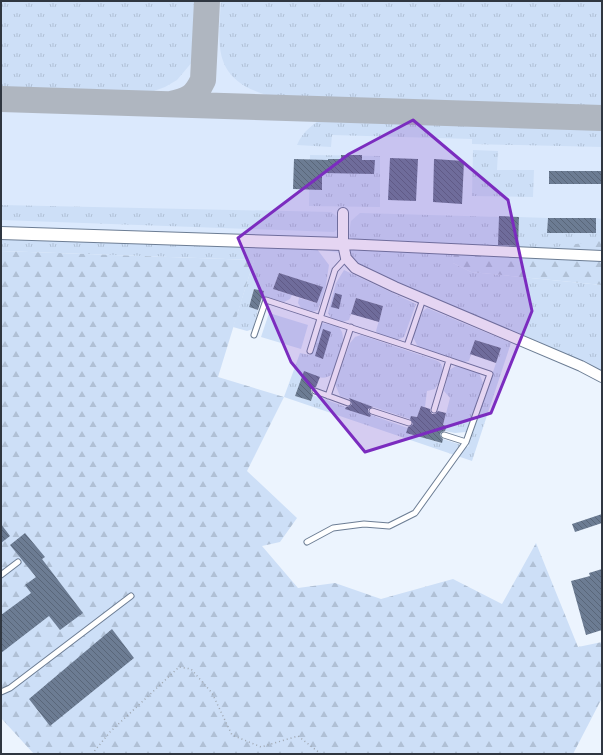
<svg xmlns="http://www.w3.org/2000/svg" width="603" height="755" viewBox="0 0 603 755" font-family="'Crimson Pro',serif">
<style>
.built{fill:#dbe9fd}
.grass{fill:url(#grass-tufts)}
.forest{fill:url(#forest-firs)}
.park{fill:#cddff7}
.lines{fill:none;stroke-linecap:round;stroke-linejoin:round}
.taxiway{stroke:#afb6c0;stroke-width:26}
.building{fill:url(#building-back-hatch)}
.service-casing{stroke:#6c7d94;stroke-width:7}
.minor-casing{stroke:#6c7d94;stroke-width:12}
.tertiary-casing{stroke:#6c7d94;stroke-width:14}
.path{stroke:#9ea6b0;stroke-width:1.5;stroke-dasharray:1 3;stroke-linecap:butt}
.service{stroke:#fff;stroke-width:5}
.minor{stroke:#fff;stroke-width:10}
.tertiary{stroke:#fff;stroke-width:12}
.marked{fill:#7b2cbf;fill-opacity:0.2;stroke:#7b2cbf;stroke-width:3;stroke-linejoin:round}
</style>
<defs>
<pattern id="grass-tufts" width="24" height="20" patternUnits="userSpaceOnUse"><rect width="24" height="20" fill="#cddff7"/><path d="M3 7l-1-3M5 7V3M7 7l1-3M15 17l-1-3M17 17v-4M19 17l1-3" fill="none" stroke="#b0c0d5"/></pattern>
<pattern id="forest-firs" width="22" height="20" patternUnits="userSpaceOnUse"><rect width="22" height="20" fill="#cddff7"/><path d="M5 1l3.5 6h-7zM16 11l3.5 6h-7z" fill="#b0c0d5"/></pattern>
<pattern id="building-back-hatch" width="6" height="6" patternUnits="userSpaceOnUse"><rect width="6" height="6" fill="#6c7c93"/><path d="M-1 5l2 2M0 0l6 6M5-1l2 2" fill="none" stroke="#596679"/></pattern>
</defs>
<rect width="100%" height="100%" fill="#ecf4fe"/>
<path class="built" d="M 1,1 L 602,1 L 602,267 L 453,263 L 351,255 L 317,249 L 1,239 Z"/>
<path class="grass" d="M 1,1 L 199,1 L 197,49 L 193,61 L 177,80 L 165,87 L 151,92 L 1,87 Z
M 221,1 L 602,1 L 602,106 L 266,95 C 213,78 218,48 221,1 Z
M 325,117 L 602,126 L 602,147 L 472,144 L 472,139 L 332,135 L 331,147 L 297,145 C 303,131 313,124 325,117 Z
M 473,150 L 498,151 L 497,170 L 534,170 L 533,197 L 472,196 Z
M 310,155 L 380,156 L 380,207 L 309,206 Z
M 1,205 L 331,212 L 339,218 L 339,228 L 334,232 L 1,220 Z
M 360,213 L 499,217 L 498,245 L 518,246 L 519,217 L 548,218 L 547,233 L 596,218 L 602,219 L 602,240 L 546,254 L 454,247 L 453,263 L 471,272 L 602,285 L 602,377 L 355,268 C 349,253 348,237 351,221 Z
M 1,239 L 317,249 L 329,265 L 326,285 L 318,310 L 312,312 L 301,308 L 298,303 L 299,298 L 317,303 L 322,287 L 279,273 L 273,289 L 292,295 L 290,299 L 284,302 L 262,297 L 263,291 L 254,289 L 249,307 L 258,310 L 253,329 L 247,331 L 233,327 L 254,260 L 1,251 Z
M 344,270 L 416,304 L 404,337 L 397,340 L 378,334 L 376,331 L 383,306 L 356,298 L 349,320 L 342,322 L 331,318 L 328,313 L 336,283 Z
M 427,308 L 511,343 L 472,461 L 284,397 L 300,353 L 310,355 L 321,323 C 325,324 332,324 337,326 C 351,334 336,363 332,374 C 324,382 312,375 304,372 L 295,396 L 311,401 L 313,395 L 346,407 L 346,409 L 370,417 L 371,415 L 408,428 L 407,433 L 441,443 L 443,439 L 468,447 L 501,348 L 475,340 L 469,361 L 464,362 L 418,347 L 413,337 L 423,311 Z
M 361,335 L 438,361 C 447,367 440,380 435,389 L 427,391 L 425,407 L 421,406 L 417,417 L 412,416 L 410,419 L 340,396 L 335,384 L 350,343 L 355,337 Z
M 456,366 L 479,373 L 483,383 L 469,425 L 466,432 L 455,433 L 445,431 L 447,426 L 443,425 L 450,398 L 444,391 L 449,370 Z"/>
<path class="forest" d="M 602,240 L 602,285 L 471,272 L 453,263 L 454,247 L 546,254 L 557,247 Z
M 1,251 L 254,260 L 218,377 L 284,397 L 247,471 L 297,518 L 280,542 L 262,546 L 298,588 L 335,583 L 381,599 L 453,579 L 502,604 L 536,543 L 578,647 L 602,642 L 602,698 L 573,754 L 34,754 L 1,718 Z"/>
<path class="park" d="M 269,313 L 308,325 L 301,349 L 261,337 Z"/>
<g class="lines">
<path class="taxiway" d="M 1,99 L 602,118
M 171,104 C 189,100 195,97 203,80 L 207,1"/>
</g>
<path class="building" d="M 341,155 L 362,155 L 362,160 L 375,160 L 374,174 L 322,173 L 322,190 L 293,189 L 294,159 L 328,160 L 328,159 L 341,159 Z
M 390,158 L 418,159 L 416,201 L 388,200 Z
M 434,159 L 464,161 L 462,204 L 433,202 Z
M 549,171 L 601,171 L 601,184 L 549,184 Z
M 499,216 L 519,217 L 518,246 L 498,245 Z
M 548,218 L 596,218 L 596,233 L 547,233 Z
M 279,273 L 323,287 L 317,303 L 273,289 Z
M 254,289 L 264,291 L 258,310 L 249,307 Z
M 335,293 L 342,295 L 339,309 L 331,307 Z
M 356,298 L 383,306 L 379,322 L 351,314 Z
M 323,329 L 331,332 L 323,359 L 315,356 Z
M 475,340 L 501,348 L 496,363 L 470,354 Z
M 304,371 L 320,377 L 316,387 L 311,389 L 311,392 L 313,395 L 311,401 L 295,396 Z
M 349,398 L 373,407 L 368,409 L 368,412 L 371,415 L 370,417 L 345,409 L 346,407 L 350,406 L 352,404 Z
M 421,406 L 430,409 L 430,411 L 432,414 L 435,414 L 438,411 L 446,413 L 443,425 L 447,426 L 445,431 L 442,432 L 440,434 L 441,437 L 443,439 L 442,443 L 406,433 L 408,427 L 411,426 L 413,424 L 410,419 L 411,416 L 417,417 Z
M 602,514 L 602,523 L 575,532 L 572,524 Z
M 1,524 L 10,536 L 1,543 Z
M 25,533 L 45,557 L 42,559 L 83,613 L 60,630 L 49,616 L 1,653 L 1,615 L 31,593 L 25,585 L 36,577 L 10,545 Z
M 602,569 L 602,630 L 586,635 L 571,581 L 590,576 L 589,573 Z
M 112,629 L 134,658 L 50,726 L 29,699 Z"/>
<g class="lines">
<g class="service-casing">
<path id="service" d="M 254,335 L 266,300 L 407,346 L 490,374 L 466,442 L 444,435
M 407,346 L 423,299
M 310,351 L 335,270 L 346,258
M 315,391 L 348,403
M 328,396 L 351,327
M 434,410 L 449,360
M 372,411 L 409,423
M 307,542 L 333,528 L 364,524 L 389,526 L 415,513 L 466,442
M 1,575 L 18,562
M 1,692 L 10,688 L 131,596"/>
</g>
<g class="minor-casing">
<path id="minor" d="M 343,213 L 343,244 L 346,258 L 355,268 L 395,287 L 581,366 L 602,377
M 343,244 L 602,256"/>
</g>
<g class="tertiary-casing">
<path id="tertiary" d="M 1,233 L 343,244"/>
</g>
<path class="path" d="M 92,754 L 110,732 L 179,667 L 191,669 L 212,693 L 232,735 L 261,747 L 298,736 L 321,754"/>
<use href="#service" class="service"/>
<use href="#minor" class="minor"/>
<use href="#tertiary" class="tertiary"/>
</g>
<path class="marked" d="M 413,120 L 508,200 L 532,311 L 491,413 L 365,452 L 291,362 L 238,238 L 349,154 Z"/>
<rect width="603" height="755" fill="none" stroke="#2f3640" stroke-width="4"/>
</svg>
